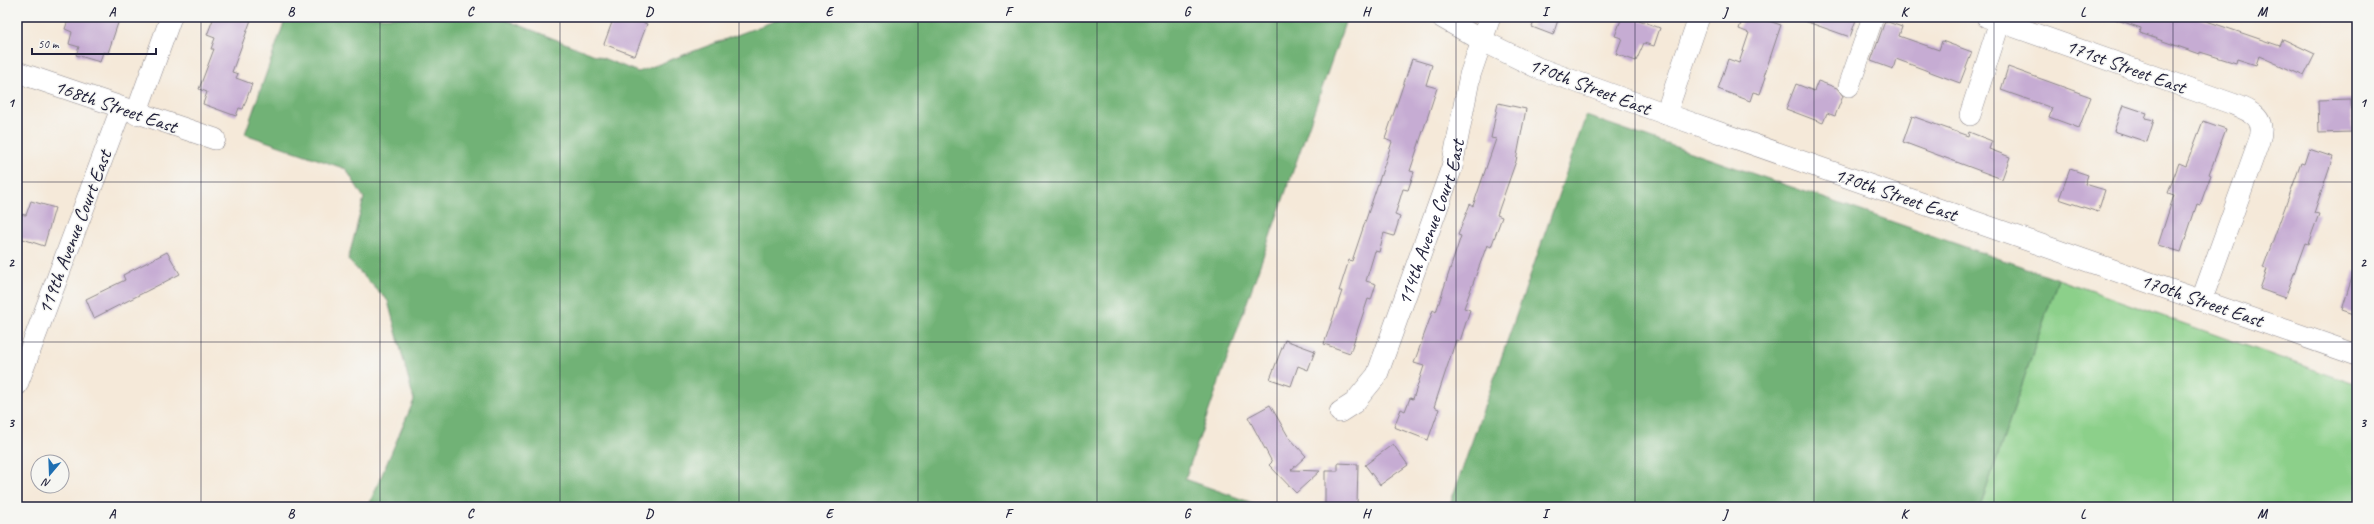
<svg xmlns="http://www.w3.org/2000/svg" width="2374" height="524" viewBox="0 0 2374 524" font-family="Caveat,sans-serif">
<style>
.green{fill:#8cd08a;stroke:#577962}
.forest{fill:#71b276;stroke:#4a6a58}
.building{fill:#c6acd3}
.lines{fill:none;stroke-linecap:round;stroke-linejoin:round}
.minor-casing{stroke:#8c868a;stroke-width:22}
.minor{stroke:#fff;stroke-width:21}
.grid{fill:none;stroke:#22223b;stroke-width:1;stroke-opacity:0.55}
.labels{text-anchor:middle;stroke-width:3;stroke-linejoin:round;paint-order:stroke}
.street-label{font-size:20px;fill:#22223b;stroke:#f6f6f2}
.neatline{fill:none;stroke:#22223b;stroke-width:1.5}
.grid-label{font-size:13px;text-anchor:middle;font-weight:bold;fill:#22223b}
</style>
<rect width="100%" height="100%" fill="#f6f6f2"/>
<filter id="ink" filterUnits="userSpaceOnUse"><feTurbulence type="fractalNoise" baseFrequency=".025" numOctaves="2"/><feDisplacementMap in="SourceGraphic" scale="8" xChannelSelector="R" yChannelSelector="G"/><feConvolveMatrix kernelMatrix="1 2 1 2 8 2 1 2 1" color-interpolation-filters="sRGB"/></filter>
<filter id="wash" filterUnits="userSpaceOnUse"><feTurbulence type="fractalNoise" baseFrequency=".012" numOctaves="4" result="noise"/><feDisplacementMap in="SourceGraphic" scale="16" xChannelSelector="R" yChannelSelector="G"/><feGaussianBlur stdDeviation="0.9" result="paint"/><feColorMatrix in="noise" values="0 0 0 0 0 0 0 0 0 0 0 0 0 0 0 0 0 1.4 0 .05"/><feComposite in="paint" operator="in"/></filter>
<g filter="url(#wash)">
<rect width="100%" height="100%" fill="#f5e9d9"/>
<path class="green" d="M 2058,279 L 2357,385 L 2357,507 L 1980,507 Z"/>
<path class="forest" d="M 17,17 L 24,17 L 17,36 Z
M 286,17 L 499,17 L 638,72 L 785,17 L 1347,17 L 1185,479 L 1264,507 L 368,507 L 414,400 L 388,301 L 348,260 L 364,198 L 346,169 L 245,134 Z
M 1586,116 L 2058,279 L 1980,507 L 1449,507 Z"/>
<g id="blocks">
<path class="building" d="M 69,17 L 120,17 L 108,53 L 103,52 L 100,62 L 76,55 L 79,47 L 69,44 L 72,32 L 65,29 Z
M 214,17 L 252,17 L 232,72 L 238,74 L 236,78 L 252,84 L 243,109 L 239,108 L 236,116 L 203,104 L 207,92 L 199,89 L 214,49 L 211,49 L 215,38 L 207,35 Z
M 614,17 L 629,17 L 647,24 L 635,56 L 604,44 Z
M 1536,17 L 1559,17 L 1553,35 L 1532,27 Z
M 1622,17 L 1631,17 L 1660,28 L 1654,46 L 1644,43 L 1636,61 L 1616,54 L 1622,38 L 1615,36 Z
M 1743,17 L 1757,17 L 1781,25 L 1764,76 L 1766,77 L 1760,94 L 1753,92 L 1750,101 L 1718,89 L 1728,59 L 1739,63 L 1749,33 L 1739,29 Z
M 1800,17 L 1857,17 L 1850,37 L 1799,19 Z
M 2115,17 L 2195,17 L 2280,46 L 2283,39 L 2315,54 L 2304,76 L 2259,56 L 2256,65 L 2237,59 L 2236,63 L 2200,52 L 2200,54 L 2140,33 L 2141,28 L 2115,19 Z
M 1885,21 L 1902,27 L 1899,36 L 1939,50 L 1942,41 L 1972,52 L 1960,83 L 1896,59 L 1893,69 L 1871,61 Z
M 1412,59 L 1432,65 L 1426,85 L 1437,88 L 1410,171 L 1414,172 L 1408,190 L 1403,189 L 1395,215 L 1400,217 L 1394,236 L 1384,233 L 1379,252 L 1375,251 L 1366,281 L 1376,284 L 1371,300 L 1368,299 L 1350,353 L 1324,344 L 1342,291 L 1339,291 L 1349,260 L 1352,261 L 1392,142 L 1385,139 Z
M 2008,67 L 2091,97 L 2079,128 L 2049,117 L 2052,108 L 2001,90 Z
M 1818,81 L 1837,88 L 1843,96 L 1835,116 L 1827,113 L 1823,123 L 1786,109 L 1796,84 L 1814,91 Z
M 2351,99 L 2352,132 L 2319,133 L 2318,100 Z
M 1498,103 L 1526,109 L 1516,161 L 1497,215 L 1502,217 L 1491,247 L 1487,245 L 1464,308 L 1470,310 L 1460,341 L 1456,340 L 1434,407 L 1439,409 L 1428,440 L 1394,427 L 1401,409 L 1405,411 L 1410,398 L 1413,399 L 1424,366 L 1414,363 L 1433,310 L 1436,312 L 1461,236 L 1458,235 L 1470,204 L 1473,206 L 1496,139 L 1491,138 Z
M 2123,105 L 2147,113 L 2145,118 L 2154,120 L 2147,142 L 2114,131 Z
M 1912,116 L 1968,136 L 1969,132 L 1992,141 L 1989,149 L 2010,157 L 2002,179 L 1903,142 Z
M 2203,121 L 2226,129 L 2209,174 L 2211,175 L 2200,205 L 2197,204 L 2181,252 L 2158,245 L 2174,195 L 2168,193 L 2179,163 L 2186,166 Z
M 2309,149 L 2333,157 L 2314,213 L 2319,214 L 2308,244 L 2305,243 L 2285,298 L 2260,289 L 2267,269 L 2263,268 L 2301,163 L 2304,164 Z
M 2070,169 L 2088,175 L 2085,184 L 2105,190 L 2098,212 L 2059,199 Z
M 31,201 L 55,208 L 44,246 L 17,237 L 17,214 L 26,215 Z
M 167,252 L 180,274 L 94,318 L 86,299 L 125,280 L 123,275 Z
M 2354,271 L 2357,272 L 2357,315 L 2342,310 Z
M 1285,340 L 1315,351 L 1308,370 L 1298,366 L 1291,386 L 1270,379 Z
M 1270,405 L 1288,436 L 1306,456 L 1291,470 L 1320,471 L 1296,493 L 1269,465 L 1272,462 L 1248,417 Z
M 1393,444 L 1408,465 L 1380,485 L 1365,465 Z
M 1338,463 L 1358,464 L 1357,505 L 1325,505 L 1325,471 L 1338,471 Z"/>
</g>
</g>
<g filter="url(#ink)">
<use href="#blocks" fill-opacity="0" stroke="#8c868a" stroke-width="1"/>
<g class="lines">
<g class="minor-casing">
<g id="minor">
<path d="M 1441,17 L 1481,40 L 1538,68 L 1666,114 L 2357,355"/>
<path d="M 1987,17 L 2233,104 C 2252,112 2267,118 2259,141 L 2202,299"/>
<path d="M 17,72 L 215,139"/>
<path d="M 1849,86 L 1873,17"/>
<path d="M 136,114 L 171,17"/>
<path d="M 1666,114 L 1699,17"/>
<path d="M 1970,115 L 2000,21"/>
<path d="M 17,385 L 121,109"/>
<path id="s1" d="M 1340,412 L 1354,403 L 1377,375 L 1452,167 L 1470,75 L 1490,17"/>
</g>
</g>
<use href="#minor" class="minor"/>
</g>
</g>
<path class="grid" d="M 201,17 L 201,507M 380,17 L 380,507M 560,17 L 560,507M 739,17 L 739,507M 918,17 L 918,507M 1097,17 L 1097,507M 1277,17 L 1277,507M 1456,17 L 1456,507M 1635,17 L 1635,507M 1814,17 L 1814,507M 1994,17 L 1994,507M 2173,17 L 2173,507M 17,182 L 2357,182M 17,342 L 2357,342"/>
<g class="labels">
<g class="street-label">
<text transform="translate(2126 66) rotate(20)" y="7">171st Street East</text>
<text transform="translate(1590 86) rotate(21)" y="7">170th Street East</text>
<text transform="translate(116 106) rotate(19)" y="7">168th Street East</text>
<text transform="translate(1896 194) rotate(19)" y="7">170th Street East</text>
<text dy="7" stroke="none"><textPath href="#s1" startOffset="215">114th Avenue Court East</textPath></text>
<text transform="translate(74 232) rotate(-69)" y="7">119th Avenue Court East</text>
<text transform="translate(2202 300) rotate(19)" y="7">170th Street East</text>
</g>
</g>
<rect width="2374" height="524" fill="none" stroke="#f6f6f2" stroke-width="44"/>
<g transform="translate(50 474) rotate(199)"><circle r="19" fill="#f6f6f2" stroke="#a1a1a9"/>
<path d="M0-3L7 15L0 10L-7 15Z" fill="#1f6fb2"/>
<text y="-6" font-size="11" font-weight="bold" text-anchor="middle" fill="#22223b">N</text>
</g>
<path d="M32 48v6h124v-6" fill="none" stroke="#22223b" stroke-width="2"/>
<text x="38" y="48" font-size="12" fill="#22223b" stroke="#f6f6f2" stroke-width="3" paint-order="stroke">50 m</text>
<rect x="22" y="22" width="2330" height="480" class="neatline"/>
<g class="grid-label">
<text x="112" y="16">A</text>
<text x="291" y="16">B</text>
<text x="470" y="16">C</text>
<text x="649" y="16">D</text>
<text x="829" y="16">E</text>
<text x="1008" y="16">F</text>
<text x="1187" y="16">G</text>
<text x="1366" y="16">H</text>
<text x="1545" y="16">I</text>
<text x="1725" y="16">J</text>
<text x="1904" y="16">K</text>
<text x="2083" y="16">L</text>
<text x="2262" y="16">M</text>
<text x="11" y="107">1</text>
<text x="2363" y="107">1</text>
<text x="11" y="267">2</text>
<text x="2363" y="267">2</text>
<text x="11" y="427">3</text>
<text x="2363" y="427">3</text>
<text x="112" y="518">A</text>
<text x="291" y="518">B</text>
<text x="470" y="518">C</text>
<text x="649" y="518">D</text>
<text x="829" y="518">E</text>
<text x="1008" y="518">F</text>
<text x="1187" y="518">G</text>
<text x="1366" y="518">H</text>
<text x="1545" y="518">I</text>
<text x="1725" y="518">J</text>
<text x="1904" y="518">K</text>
<text x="2083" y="518">L</text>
<text x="2262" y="518">M</text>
</g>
</svg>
